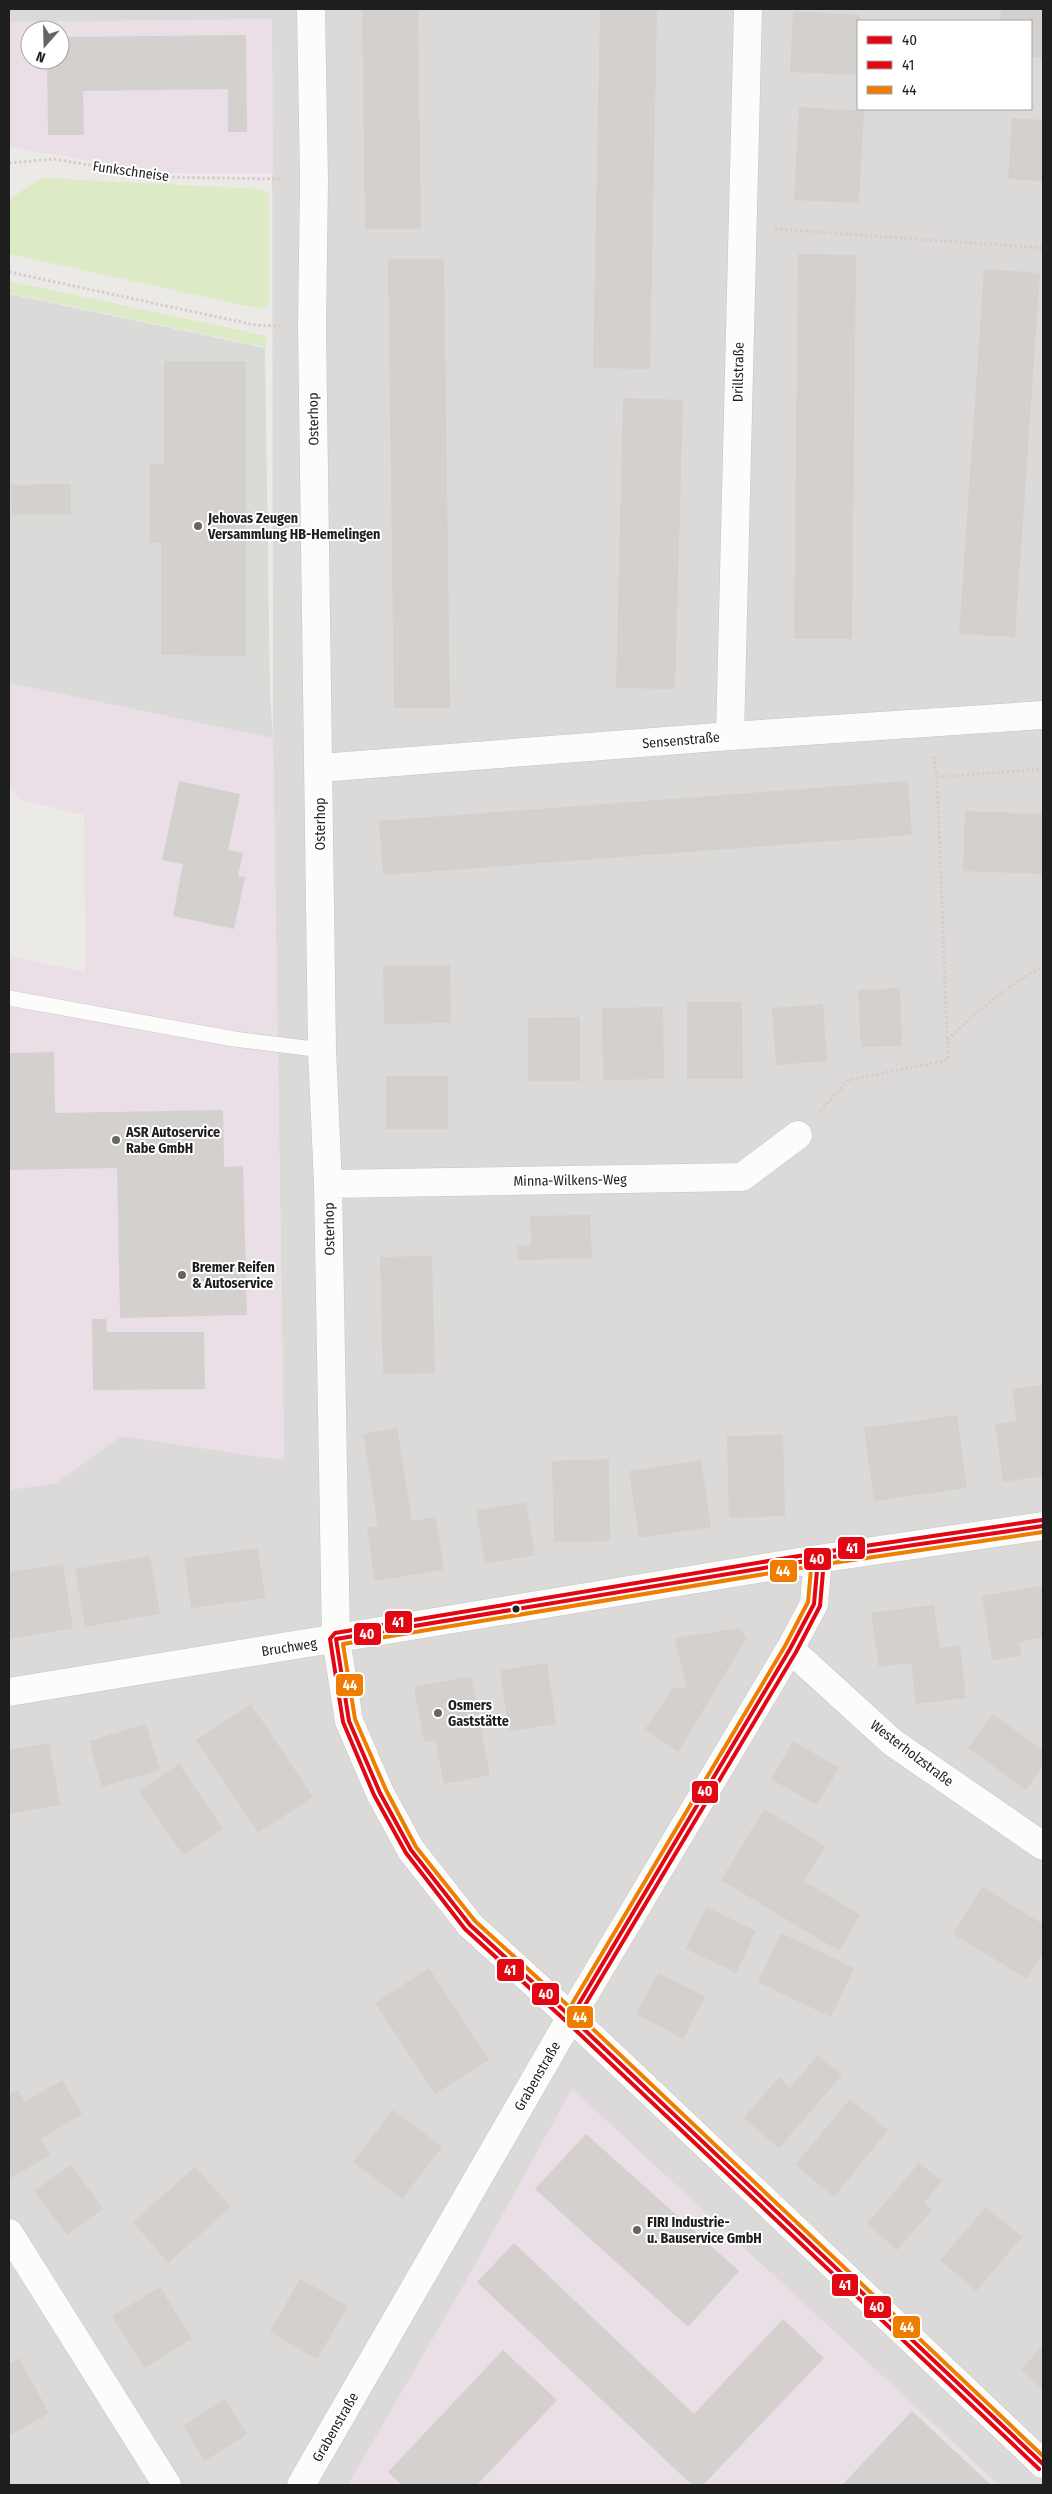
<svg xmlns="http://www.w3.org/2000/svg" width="1052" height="2494" viewBox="0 0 1052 2494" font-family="'Fira Sans Condensed',sans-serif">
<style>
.residential{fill:#dbdad8;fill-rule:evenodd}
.industrial{fill:#eadfe6;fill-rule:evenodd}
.religious{fill:#dadad8}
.grass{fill:#dceac5}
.building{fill:#d3d0ce}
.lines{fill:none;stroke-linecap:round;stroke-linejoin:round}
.service-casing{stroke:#c5c4c3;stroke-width:16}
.minor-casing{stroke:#c5c4c3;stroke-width:29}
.path{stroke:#dacbca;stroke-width:3;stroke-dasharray:2.5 2.5;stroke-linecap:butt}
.service{stroke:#fcfcfb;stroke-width:15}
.minor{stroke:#fcfcfb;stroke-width:28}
.bus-1-casing{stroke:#fff;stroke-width:8}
.bus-2-casing{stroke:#fff;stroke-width:8}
.bus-3-casing{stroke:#fff;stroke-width:8}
.bus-1{stroke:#e30613;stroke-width:4}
.bus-2{stroke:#e30613;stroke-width:4}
.bus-3{stroke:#ef7d00;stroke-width:4}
.poi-dot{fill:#666564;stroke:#fff;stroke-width:2}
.bus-dot{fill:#1e1e1e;stroke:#fff;stroke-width:2}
.labels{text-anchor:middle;stroke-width:4;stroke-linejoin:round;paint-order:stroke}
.street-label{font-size:14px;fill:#1e1e1e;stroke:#fff}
.poi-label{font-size:14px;font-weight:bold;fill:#1e1e1e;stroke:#fff;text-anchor:start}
.line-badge{stroke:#fff;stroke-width:2}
.badge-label{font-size:14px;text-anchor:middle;font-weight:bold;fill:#fff}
</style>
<rect width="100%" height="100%" fill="#eceae7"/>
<path class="residential" d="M 272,9 L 1043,9 L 1043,2485 L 998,2485 L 572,2089 L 464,2285 L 348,2485 L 9,2485 L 9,1490 L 56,1483 L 121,1436 L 284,1460 L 273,738 ZM 858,21 L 1031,21 L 1031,109 L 858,109 Z"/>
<path class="industrial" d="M 272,19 L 273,173 L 163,173 L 9,147 L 9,22 ZM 30,30 L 60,30 L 60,60 L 30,60 Z
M 9,683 L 273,738 L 284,1460 L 121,1436 L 56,1483 L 9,1490 L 9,956 L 85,972 L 84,815 L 22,800 L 9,787 Z
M 572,2089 L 915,2406 L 998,2485 L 348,2485 L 464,2285 Z"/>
<path class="religious" d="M 9,9 L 272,9 L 272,19 L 9,22 Z
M 9,294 L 265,348 L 270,695 L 273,738 L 9,683 Z"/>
<path class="grass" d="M 42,178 L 261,189 L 269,194 L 269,306 L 260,309 L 9,254 L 9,199 Z
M 9,281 L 267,336 L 266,347 L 9,293 Z"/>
<path class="building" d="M 362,9 L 418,9 L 421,229 L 365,229 Z
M 600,9 L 657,9 L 650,369 L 593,368 Z
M 1001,9 L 1043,9 L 1043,58 L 1031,57 L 1031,21 L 1000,21 Z
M 793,11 L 860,15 L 857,75 L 790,72 Z
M 246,35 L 247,132 L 228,132 L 228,89 L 83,91 L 84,135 L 48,135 L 47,60 L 60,60 L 60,37 Z
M 799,107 L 864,111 L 859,203 L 794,200 Z
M 1012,118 L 1043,120 L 1043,181 L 1008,179 Z
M 798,254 L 856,255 L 852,639 L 794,639 Z
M 388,259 L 444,259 L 450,708 L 394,708 Z
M 984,269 L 1040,273 L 1015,637 L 959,634 Z
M 164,361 L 246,361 L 246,656 L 161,655 L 161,543 L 150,543 L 150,464 L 164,464 Z
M 623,398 L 683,400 L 675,689 L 616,688 Z
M 71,484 L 71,514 L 12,515 L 11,485 Z
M 179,781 L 240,794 L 228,850 L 243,853 L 238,876 L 245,877 L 234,929 L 173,916 L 183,864 L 162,860 Z
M 908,781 L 912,835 L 383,875 L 379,821 Z
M 965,811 L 1043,814 L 1043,874 L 963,871 Z
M 450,965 L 451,1023 L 384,1024 L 383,966 Z
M 900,988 L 902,1046 L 861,1047 L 858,990 Z
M 687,1002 L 742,1002 L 743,1079 L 687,1079 Z
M 823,1004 L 827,1061 L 776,1065 L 772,1008 Z
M 663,1007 L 664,1079 L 603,1080 L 602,1008 Z
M 580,1017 L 580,1081 L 528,1081 L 528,1018 Z
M 54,1052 L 55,1113 L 223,1110 L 224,1167 L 243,1166 L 247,1315 L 120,1318 L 117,1168 L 9,1170 L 9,1053 Z
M 386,1076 L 448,1076 L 448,1129 L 386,1129 Z
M 590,1215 L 592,1258 L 518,1260 L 517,1246 L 531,1245 L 530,1216 Z
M 432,1256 L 435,1373 L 383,1374 L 380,1257 Z
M 92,1319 L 106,1319 L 107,1332 L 204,1332 L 205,1389 L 93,1390 Z
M 1043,1385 L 1043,1476 L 1003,1482 L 995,1424 L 1017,1421 L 1012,1389 Z
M 957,1415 L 967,1488 L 874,1501 L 864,1428 Z
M 397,1428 L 412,1521 L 436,1517 L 444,1570 L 375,1581 L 367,1528 L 378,1526 L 363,1434 Z
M 783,1435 L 785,1516 L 729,1518 L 727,1436 Z
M 609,1459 L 610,1541 L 554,1542 L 552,1461 Z
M 701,1460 L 711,1527 L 639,1538 L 629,1471 Z
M 526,1502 L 535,1555 L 485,1564 L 476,1510 Z
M 258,1548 L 265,1598 L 191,1608 L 184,1558 Z
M 150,1556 L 160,1614 L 85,1627 L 75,1569 Z
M 63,1564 L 73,1628 L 9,1639 L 9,1572 Z
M 1043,1586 L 1043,1637 L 1019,1642 L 1022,1656 L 992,1660 L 982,1596 Z
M 934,1605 L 940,1648 L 960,1645 L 966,1698 L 916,1704 L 911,1663 L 879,1667 L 871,1613 Z
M 739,1628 L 747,1637 L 678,1752 L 645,1729 L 673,1688 L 687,1688 L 675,1638 Z
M 547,1663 L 556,1724 L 509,1731 L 500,1670 Z
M 471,1676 L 490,1775 L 444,1784 L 435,1740 L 424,1742 L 414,1687 Z
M 251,1704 L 313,1797 L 258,1833 L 196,1740 Z
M 992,1714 L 1043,1750 L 1043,1766 L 1026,1790 L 968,1748 Z
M 146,1724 L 160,1770 L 102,1787 L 89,1741 Z
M 793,1741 L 839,1768 L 817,1805 L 771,1779 Z
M 49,1743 L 60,1805 L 9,1814 L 9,1750 Z
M 179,1764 L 223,1829 L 183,1855 L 139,1791 Z
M 764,1809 L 825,1846 L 804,1881 L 860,1915 L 839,1951 L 721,1880 Z
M 982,1887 L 1043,1924 L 1043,1953 L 1027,1979 L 953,1934 Z
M 706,1907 L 756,1931 L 736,1973 L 686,1949 Z
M 781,1933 L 854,1968 L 831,2017 L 758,1982 Z
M 429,1968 L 489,2060 L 435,2094 L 375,2003 Z
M 658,1973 L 705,1997 L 683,2039 L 636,2014 Z
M 818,2055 L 842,2075 L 779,2148 L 744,2118 L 779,2077 L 790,2088 Z
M 62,2080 L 82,2114 L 41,2139 L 50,2155 L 11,2178 L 9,2174 L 9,2094 L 18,2089 L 25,2102 Z
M 850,2099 L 888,2130 L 834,2197 L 795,2165 Z
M 393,2110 L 442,2147 L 402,2199 L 353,2162 Z
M 586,2134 L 739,2271 L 688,2327 L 535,2189 Z
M 919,2163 L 942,2181 L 924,2203 L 932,2210 L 897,2250 L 867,2224 Z
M 71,2165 L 103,2209 L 67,2235 L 34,2191 Z
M 195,2167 L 231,2207 L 168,2263 L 133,2222 Z
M 986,2207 L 1022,2237 L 976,2291 L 940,2260 Z
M 514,2243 L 694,2414 L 783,2319 L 824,2358 L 703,2485 L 692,2485 L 477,2282 Z
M 300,2279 L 348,2306 L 317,2359 L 270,2332 Z
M 160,2287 L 192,2339 L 144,2368 L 112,2316 Z
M 1043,2345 L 1043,2390 L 1021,2370 Z
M 503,2350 L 557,2400 L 477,2485 L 402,2485 L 388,2472 Z
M 19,2358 L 49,2413 L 9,2436 L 9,2364 Z
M 225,2399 L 247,2434 L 205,2461 L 183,2426 Z
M 912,2411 L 991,2485 L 842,2485 Z"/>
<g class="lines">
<g class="service-casing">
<path id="service" d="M 9,998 L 234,1039 L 322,1050"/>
</g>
<g class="minor-casing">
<path id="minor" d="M 311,9 L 314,181 L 312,327 L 322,1050 L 328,1184 L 336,1639 L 349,1721 L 380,1793 L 411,1850 L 470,1925 L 571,2017 L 1043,2464
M 730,736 L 748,9
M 320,768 L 730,736 L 1043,715
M 328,1184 L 742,1177 L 798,1135
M 790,1649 L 892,1742 L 1043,1846
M 9,1692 L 818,1559 L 1043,1526
M 9,2233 L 167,2485
M 301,2485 L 571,2017 L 790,1649 L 814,1604 L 818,1559"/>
</g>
<path class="path" d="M 9,163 L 54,159 L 160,177 L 281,179
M 775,229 L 1043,248
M 9,272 L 255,325 L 280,326
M 937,777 L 1043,769
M 948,1040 C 976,1010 1007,987 1043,966
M 820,1111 L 849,1080 L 948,1060 L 937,777 L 933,755"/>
<use href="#service" class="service"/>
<use href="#minor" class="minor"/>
<g class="bus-1-casing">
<path id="bus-1" d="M 1043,1526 L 818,1559 L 336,1639 L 349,1721 L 380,1793 L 411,1850 L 470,1925 L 571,2017 L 1043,2464
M 571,2017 L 790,1649 L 814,1604 L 818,1559"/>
</g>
<g class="bus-2-casing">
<path id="bus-2" d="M 576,2020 L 796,1652 L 820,1606 L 824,1560
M 1039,2469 L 567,2022 L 465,1929 L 406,1853 L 374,1795 L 343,1722 L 330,1639 L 335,1633 L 817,1553 L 1042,1520"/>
</g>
<g class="bus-3-casing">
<path id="bus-3" d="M 1043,1532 L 819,1565 L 343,1644 L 355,1719 L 386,1790 L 416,1847 L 475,1921 L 575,2012 L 1043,2456
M 566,2014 L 785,1646 L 808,1602 L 812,1558"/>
</g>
<use href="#bus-1" class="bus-1"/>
<use href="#bus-2" class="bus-2"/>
<use href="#bus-3" class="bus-3"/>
</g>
<g class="poi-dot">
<circle cx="198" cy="526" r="5"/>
<circle cx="116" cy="1140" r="5"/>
<circle cx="182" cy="1275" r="5"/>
<circle cx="438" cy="1713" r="5"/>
<circle cx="637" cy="2230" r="5"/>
</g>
<circle class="bus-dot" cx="516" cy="1609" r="4.5"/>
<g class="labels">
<g class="street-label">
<text transform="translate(131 171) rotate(8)" y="5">Funkschneise</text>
<text transform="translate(738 372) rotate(-89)" y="5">Drillstraße</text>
<text transform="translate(313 419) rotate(-91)" y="5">Osterhop</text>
<text transform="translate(681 740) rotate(-5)" y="5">Sensenstraße</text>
<text transform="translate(320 824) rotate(-90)" y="5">Osterhop</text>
<text transform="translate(570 1180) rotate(-1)" y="5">Minna-Wilkens-Weg</text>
<text transform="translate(329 1229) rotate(-91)" y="5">Osterhop</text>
<text transform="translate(289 1647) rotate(-9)" y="5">Bruchweg</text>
<text transform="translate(912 1753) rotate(37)" y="5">Westerholzstraße</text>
<text transform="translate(537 2076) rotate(-60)" y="5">Grabenstraße</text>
<text transform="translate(335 2427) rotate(-60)" y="5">Grabenstraße</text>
</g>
<g class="poi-label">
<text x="208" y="523">Jehovas Zeugen<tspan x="208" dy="16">Versammlung HB-Hemelingen</tspan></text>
<text x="126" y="1137">ASR Autoservice<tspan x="126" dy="16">Rabe GmbH</tspan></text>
<text x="192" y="1272">Bremer Reifen<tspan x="192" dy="16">&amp; Autoservice</tspan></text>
<text x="448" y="1710">Osmers<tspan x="448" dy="16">Gaststätte</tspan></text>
<text x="647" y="2227">FIRI Industrie-<tspan x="647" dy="16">u. Bauservice GmbH</tspan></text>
</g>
</g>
<g class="line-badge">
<rect x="837" y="1536" width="29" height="24" rx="5" fill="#e30613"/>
<rect x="803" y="1547" width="29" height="24" rx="5" fill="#e30613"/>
<rect x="769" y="1559" width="29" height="24" rx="5" fill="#ef7d00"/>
<rect x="384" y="1610" width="29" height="24" rx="5" fill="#e30613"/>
<rect x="353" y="1622" width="29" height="24" rx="5" fill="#e30613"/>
<rect x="335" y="1673" width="29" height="24" rx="5" fill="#ef7d00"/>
<rect x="691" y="1780" width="28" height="24" rx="5" fill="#e30613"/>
<rect x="496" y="1958" width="29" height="24" rx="5" fill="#e30613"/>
<rect x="531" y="1982" width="29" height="24" rx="5" fill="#e30613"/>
<rect x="566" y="2005" width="28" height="24" rx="5" fill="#ef7d00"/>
<rect x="831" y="2273" width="28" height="24" rx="5" fill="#e30613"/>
<rect x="863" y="2295" width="29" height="24" rx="5" fill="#e30613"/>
<rect x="892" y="2315" width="29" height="24" rx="5" fill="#ef7d00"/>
</g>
<g class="badge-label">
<text x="852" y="1553">41</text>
<text x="817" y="1564">40</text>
<text x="783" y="1576">44</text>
<text x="398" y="1627">41</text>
<text x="367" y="1639">40</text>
<text x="350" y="1690">44</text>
<text x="705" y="1796">40</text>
<text x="510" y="1975">41</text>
<text x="546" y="1999">40</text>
<text x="580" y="2022">44</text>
<text x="845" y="2290">41</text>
<text x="877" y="2312">40</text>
<text x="907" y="2332">44</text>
</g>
<rect width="1052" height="2494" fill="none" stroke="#1e1e1e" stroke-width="20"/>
<rect x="857" y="20" width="175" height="90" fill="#ffffff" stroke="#a5a5a5"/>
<rect x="867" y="36" width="25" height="8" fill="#e30613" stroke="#a5a5a5"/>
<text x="902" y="45" font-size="15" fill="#1e1e1e">40</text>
<rect x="867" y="61" width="25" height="8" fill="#e30613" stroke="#a5a5a5"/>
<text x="902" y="70" font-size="15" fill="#1e1e1e">41</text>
<rect x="867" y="86" width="25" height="8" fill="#ef7d00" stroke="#a5a5a5"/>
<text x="902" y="95" font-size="15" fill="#1e1e1e">44</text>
<g transform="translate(45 45) rotate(200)"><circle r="24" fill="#ffffff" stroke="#a5a5a5"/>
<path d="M0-4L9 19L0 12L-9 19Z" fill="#666564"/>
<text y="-8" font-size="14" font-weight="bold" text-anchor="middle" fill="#1e1e1e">N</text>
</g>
</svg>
